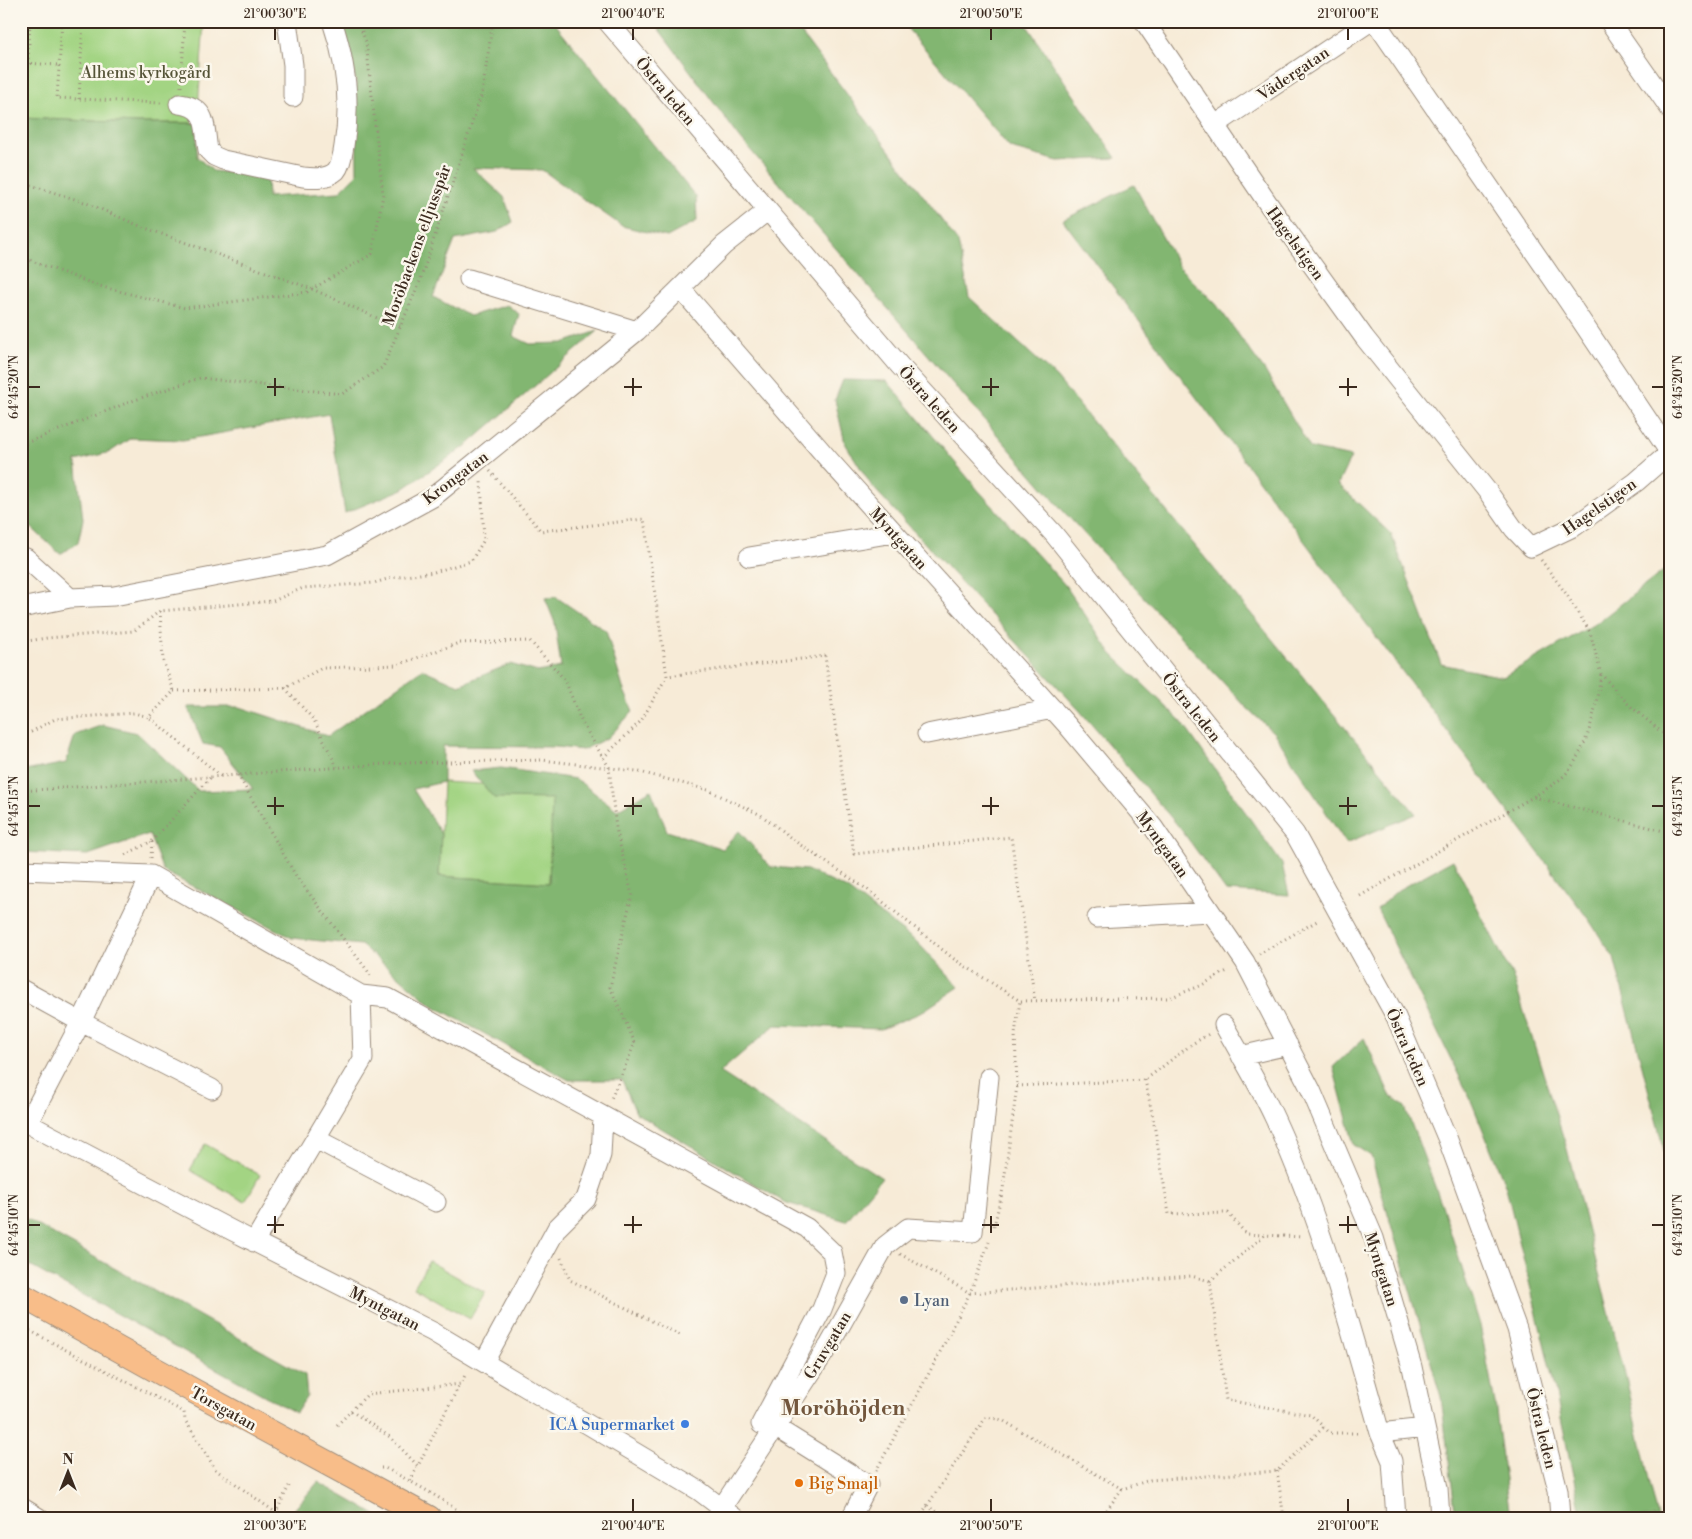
<svg xmlns="http://www.w3.org/2000/svg" width="1692" height="1539" viewBox="0 0 1692 1539" font-family="'Libre Bodoni',serif">
<style>
.green{fill:#a3d483;stroke:#6f7f50}
.forest{fill:#82b671;stroke:#5e7048}
.lines{fill:none;stroke-linecap:round;stroke-linejoin:round}
.minor-casing{stroke:#998a7a;stroke-width:21}
.major-casing{stroke:#998a7a;stroke-width:26}
.path{stroke:#998a7a;stroke-width:3;stroke-dasharray:1 4;stroke-linecap:butt}
.minor{stroke:#fff;stroke-width:19}
.major{stroke:#f8bd89;stroke-width:24}
.ticks{fill:none;stroke:#3b2a1e;stroke-width:2}
.service-dot{fill:#5c6f8a;stroke:#fbf7ec;stroke-width:2}
.shop-dot{fill:#3f7fe0;stroke:#fbf7ec;stroke-width:2}
.food-dot{fill:#e8710a;stroke:#fbf7ec;stroke-width:2}
.labels{text-anchor:middle;stroke-width:5;stroke-linejoin:round;paint-order:stroke}
.park-label{font-size:16px;fill:#555437;stroke:#fbf7ec}
.street-label{font-size:16px;fill:#3b2a1e;stroke:#fbf7ec}
.service-label{font-size:16px;fill:#4e5e75;stroke:#fbf7ec;text-anchor:start}
.shop-label{font-size:16px;fill:#366cbe;stroke:#fbf7ec;text-anchor:end}
.food-label{font-size:16px;fill:#c56008;stroke:#fbf7ec;text-anchor:start}
.district-label{font-size:21px;font-weight:bold;fill:#72563c;stroke:#fbf7ec}
.neatline{fill:none;stroke:#3b2a1e;stroke-width:2}
.ticks-label{font-size:12px;text-anchor:middle;fill:#3b2a1e}
</style>
<rect width="100%" height="100%" fill="#fbf7ec"/>
<filter id="ink" filterUnits="userSpaceOnUse"><feTurbulence type="fractalNoise" baseFrequency=".02" numOctaves="2"/><feDisplacementMap in="SourceGraphic" scale="10" xChannelSelector="R" yChannelSelector="G"/><feConvolveMatrix kernelMatrix="1 2 1 2 8 2 1 2 1" color-interpolation-filters="sRGB"/></filter>
<filter id="wash" filterUnits="userSpaceOnUse"><feTurbulence type="fractalNoise" baseFrequency=".0096" numOctaves="4" result="noise"/><feDisplacementMap in="SourceGraphic" scale="20" xChannelSelector="R" yChannelSelector="G"/><feGaussianBlur stdDeviation="1.12" result="paint"/><feColorMatrix in="noise" values="0 0 0 0 0 0 0 0 0 0 0 0 0 0 0 0 0 1.4 0 .05"/><feComposite in="paint" operator="in"/></filter>
<g filter="url(#wash)">
<rect width="100%" height="100%" fill="#f7ebd7"/>
<path class="green" d="M 21,21 L 204,21 L 197,123 L 138,123 L 21,118 Z
M 443,782 L 554,788 L 549,883 L 439,876 Z
M 205,1144 L 260,1175 L 245,1202 L 190,1170 Z
M 429,1261 L 485,1293 L 470,1319 L 414,1287 Z"/>
<path class="forest" d="M 342,21 L 553,21 L 696,197 L 697,221 L 667,237 L 622,226 L 542,170 L 473,168 L 504,197 L 513,222 L 497,232 L 455,240 L 433,297 L 470,316 L 507,305 L 519,314 L 513,336 L 530,344 L 563,343 L 598,331 L 466,446 L 403,489 L 345,513 L 329,414 L 183,440 L 131,438 L 110,452 L 76,461 L 83,519 L 78,543 L 60,554 L 21,518 L 21,118 L 138,123 L 197,123 L 197,157 L 213,171 L 267,176 L 268,197 L 339,192 L 357,174 L 356,82 Z
M 655,21 L 792,21 L 958,242 L 969,297 L 1056,377 L 1416,814 L 1346,843 L 1274,733 L 1247,708 L 1065,513 L 740,138 L 658,28 Z
M 901,21 L 1024,21 L 1116,158 L 1058,161 L 1010,148 Z
M 1134,185 L 1179,267 L 1216,304 L 1265,371 L 1310,448 L 1351,457 L 1338,484 L 1391,534 L 1441,664 L 1503,677 L 1598,622 L 1671,565 L 1671,1177 L 1614,958 L 1589,920 L 1063,220 Z
M 843,380 L 887,381 L 978,490 L 1065,585 L 1111,653 L 1181,721 L 1282,864 L 1289,895 L 1226,891 L 1180,828 L 1080,711 L 871,485 L 845,443 L 835,400 Z
M 556,597 L 606,631 L 623,688 L 633,711 L 609,737 L 583,750 L 556,747 L 443,746 L 443,782 L 413,789 L 441,834 L 439,876 L 549,883 L 552,799 L 494,798 L 471,771 L 501,768 L 576,779 L 617,810 L 651,790 L 667,831 L 723,849 L 739,831 L 771,867 L 807,870 L 847,889 L 918,943 L 959,987 L 920,1013 L 881,1029 L 775,1025 L 720,1072 L 882,1178 L 846,1221 L 784,1202 L 636,1113 L 622,1080 L 569,1080 L 432,1005 L 361,945 L 292,938 L 163,871 L 149,834 L 88,855 L 21,852 L 21,766 L 25,771 L 66,763 L 75,735 L 103,725 L 137,733 L 199,791 L 253,789 L 220,747 L 203,744 L 188,707 L 240,707 L 328,736 L 422,669 L 459,685 L 510,664 L 538,672 L 561,667 L 555,623 L 545,598 Z
M 1453,860 L 1513,977 L 1567,1149 L 1626,1378 L 1658,1518 L 1582,1518 L 1553,1380 L 1506,1187 L 1470,1098 L 1377,909 L 1398,890 Z
M 1364,1038 L 1390,1095 L 1405,1107 L 1442,1205 L 1480,1325 L 1495,1403 L 1510,1518 L 1456,1518 L 1441,1397 L 1371,1156 L 1354,1145 L 1333,1067 Z
M 21,1216 L 305,1375 L 307,1396 L 296,1413 L 21,1261 Z
M 318,1482 L 381,1518 L 287,1518 Z"/>
</g>
<g filter="url(#ink)">
<g class="lines">
<g class="minor-casing">
<path id="minor" d="M 287,21 L 293,65 L 293,97
M 607,21 L 900,366 L 1053,533 L 1295,834 L 1396,1017 L 1448,1140 L 1517,1329 L 1558,1490 L 1560,1518
M 1144,21 L 1269,205 L 1364,337 L 1488,492 L 1514,529 L 1531,547 L 1575,526 L 1636,482 L 1667,455 L 1666,447 L 1568,301 L 1375,21
M 1609,21 L 1671,110
M 179,104 C 209,107 204,128 208,150 L 214,156 L 223,160 L 303,177 C 314,178 327,179 336,171 C 341,165 343,153 344,146 C 351,104 346,62 332,21
M 1215,125 L 1371,21
M 469,279 L 637,331
M 681,289 L 830,461 L 1067,725 L 1153,827 L 1245,962 L 1311,1090 L 1374,1238 L 1412,1367 L 1438,1488 L 1440,1518
M 21,556 L 26,558 L 70,598
M 749,557 L 894,533
M 21,608 L 70,598 L 114,596 L 327,555 L 433,497 L 637,331 L 724,245 L 767,211
M 927,734 L 1053,709
M 21,870 L 151,875 L 361,995 L 363,1059 L 254,1242
M 1097,918 L 1211,912
M 21,989 L 81,1022 L 212,1089
M 361,995 L 388,998 L 807,1228 L 832,1252 L 836,1273 L 822,1309 L 761,1424
M 1224,1025 C 1241,1056 1260,1086 1275,1119 C 1321,1219 1350,1326 1380,1433
M 1241,1056 L 1288,1045
M 21,1120 L 233,1231 L 433,1332 L 698,1490 L 735,1518
M 28,1123 L 81,1022 L 151,875
M 316,1139 L 436,1202
M 484,1362 L 557,1228 L 586,1199 L 601,1155 L 603,1117
M 775,1427 L 868,1485 L 851,1518
M 21,1507 L 39,1518
M 717,1518 L 721,1509 L 830,1344 L 885,1246 L 908,1228 L 973,1232 L 989,1077
M 1396,1518 L 1392,1461 L 1380,1433 L 1425,1428"/>
</g>
<g class="major-casing">
<path id="major" d="M 21,1295 L 192,1390 L 429,1518"/>
</g>
<path class="path" d="M 62,21 L 57,98 L 162,103
M 21,63 L 59,65
M 28,64 L 30,21
M 181,87 L 185,21
M 79,99 L 83,21
M 21,182 L 84,202 L 140,226 L 312,289 L 384,321 L 400,326
M 21,257 L 99,286 L 185,308 L 307,292 L 372,254 L 383,195 L 366,42 L 358,21
M 21,445 L 132,401 L 200,378 L 342,394 L 383,367 L 420,281 L 482,93 L 493,21
M 490,471 L 541,531 L 644,519 L 667,676 L 825,656 L 854,854 L 1011,837 L 1035,1001
M 1541,560 L 1567,595 L 1590,632 L 1601,674 L 1629,705 L 1671,740
M 160,611 L 163,661 L 174,691 L 149,717 L 221,776
M 21,642 L 47,638 L 134,631 L 160,611 L 273,601 L 303,588 L 374,583 L 391,578 L 434,572 L 471,561 L 484,540 L 481,480
M 285,688 L 314,720 L 337,767
M 174,691 L 285,688 L 322,668 L 397,665 L 459,643 L 530,641 L 565,680 L 582,723 L 609,767 L 616,828 L 632,895 L 610,987 L 635,1043 L 610,1101
M 21,733 L 31,732 L 55,719 L 134,713 L 149,717
M 603,758 L 641,721 L 667,676
M 238,775 L 296,876 L 373,978
M 21,791 L 399,763 L 542,760 L 636,771 L 708,790 L 761,815 L 799,844 L 868,890 L 954,959 L 1020,1001 L 1169,998 L 1200,986 L 1229,970
M 1534,797 L 1671,833
M 125,855 L 152,841 L 210,778
M 151,858 L 152,842
M 1360,896 L 1533,797 C 1546,789 1561,781 1570,769 C 1590,741 1596,707 1601,674
M 1259,954 L 1317,921
M 1145,1080 L 1153,1118 L 1169,1214 L 1228,1213 L 1246,1234 L 1302,1237
M 1017,1086 L 1145,1080 L 1192,1044 L 1209,1034
M 994,1226 L 1003,1189 L 1017,1086 L 1015,1034 L 1020,1001
M 900,1254 L 970,1293 L 1191,1276 L 1210,1281 L 1226,1400 L 1311,1415 L 1330,1433 L 1361,1433
M 561,1258 L 570,1280 L 682,1336
M 1210,1281 L 1265,1235
M 21,1326 L 184,1412 L 185,1420 L 216,1470 L 275,1512
M 351,1411 L 390,1437 L 418,1466
M 337,1425 L 368,1394 L 461,1384 L 466,1373
M 381,1468 L 385,1468 C 414,1483 442,1498 468,1518
M 876,1471 L 935,1362 L 970,1293 L 989,1242
M 1277,1471 L 1284,1518
M 410,1481 L 460,1384
M 927,1506 L 947,1518
M 273,1518 L 290,1484
M 919,1518 L 986,1417 L 1002,1420 L 1122,1489
M 1101,1518 L 1122,1489 L 1150,1480 L 1277,1471 L 1324,1427"/>
<use href="#minor" class="minor"/>
<use href="#major" class="major"/>
</g>
</g>
<path class="ticks" d="M 275,28 L 275,40M 633,28 L 633,40M 991,28 L 991,40M 1348,28 L 1348,40M 275,378 L 275,396M 633,378 L 633,396M 991,378 L 991,396M 1348,378 L 1348,396M 28,387 L 40,387M 267,387 L 284,387M 624,387 L 642,387M 982,387 L 999,387M 1339,387 L 1357,387M 1652,387 L 1664,387M 275,797 L 275,815M 633,797 L 633,815M 991,797 L 991,815M 1348,797 L 1348,815M 28,806 L 40,806M 267,806 L 284,806M 624,806 L 642,806M 982,806 L 999,806M 1339,806 L 1357,806M 1652,806 L 1664,806M 275,1216 L 275,1233M 633,1216 L 633,1233M 991,1216 L 991,1233M 1348,1216 L 1348,1233M 28,1225 L 40,1225M 267,1225 L 284,1225M 624,1225 L 642,1225M 982,1225 L 999,1225M 1339,1225 L 1357,1225M 1652,1225 L 1664,1225M 275,1499 L 275,1512M 633,1499 L 633,1512M 991,1499 L 991,1512M 1348,1499 L 1348,1512"/>
<circle class="service-dot" cx="904" cy="1300" r="5"/>
<circle class="shop-dot" cx="685" cy="1424" r="5"/>
<circle class="food-dot" cx="799" cy="1483" r="5"/>
<g class="labels">
<g class="park-label">
<text x="146" y="78">Alhems kyrkogård</text>
</g>
<g class="street-label">
<text transform="translate(1293 73) rotate(-34)" y="6">Vädergatan</text>
<text transform="translate(666 91) rotate(50)" y="6">Östra leden</text>
<text transform="translate(1296 243) rotate(54)" y="6">Hagelstigen</text>
<text transform="translate(416 245) rotate(-70)" y="6">Moröbackens elljusspår</text>
<text transform="translate(930 399) rotate(48)" y="6">Östra leden</text>
<text transform="translate(455 477) rotate(-37)" y="6">Krongatan</text>
<text transform="translate(1599 506) rotate(-35)" y="6">Hagelstigen</text>
<text transform="translate(899 538) rotate(48)" y="6">Myntgatan</text>
<text transform="translate(1192 707) rotate(51)" y="6">Östra leden</text>
<text transform="translate(1163 844) rotate(54)" y="6">Myntgatan</text>
<text transform="translate(1408 1047) rotate(66)" y="6">Östra leden</text>
<text transform="translate(1382 1269) rotate(72)" y="6">Myntgatan</text>
<text transform="translate(385 1308) rotate(27)" y="6">Myntgatan</text>
<text transform="translate(827 1345) rotate(-59)" y="6">Gruvgatan</text>
<text transform="translate(224 1408) rotate(29)" y="6">Torsgatan</text>
<text transform="translate(1542 1428) rotate(76)" y="6">Östra leden</text>
</g>
<g class="service-label">
<text x="914" y="1306">Lyan</text>
</g>
<g class="shop-label">
<text x="675" y="1430">ICA Supermarket</text>
</g>
<g class="food-label">
<text x="809" y="1489">Big Smajl</text>
</g>
<g class="district-label">
<text x="843" y="1415">Moröhöjden</text>
</g>
</g>
<rect width="1692" height="1539" fill="none" stroke="#fbf7ec" stroke-width="55"/>
<g transform="translate(68 1472)" stroke="#fbf7ec" stroke-width="4" paint-order="stroke">
<path d="M0-4L9 19L0 12L-9 19Z" fill="#3b2a1e"/>
<text y="-8" font-size="14" font-weight="bold" text-anchor="middle" fill="#3b2a1e">N</text>
</g>
<rect x="28" y="28" width="1636" height="1484" class="neatline"/>
<g class="ticks-label">
<text x="275" y="18">21°00'30"E</text>
<text x="633" y="18">21°00'40"E</text>
<text x="991" y="18">21°00'50"E</text>
<text x="1348" y="18">21°01'00"E</text>
<text transform="translate(14 387) rotate(-90)" y="4">64°45'20"N</text>
<text transform="translate(1678 387) rotate(-90)" y="4">64°45'20"N</text>
<text transform="translate(14 806) rotate(-90)" y="4">64°45'15"N</text>
<text transform="translate(1678 806) rotate(-90)" y="4">64°45'15"N</text>
<text transform="translate(14 1225) rotate(-90)" y="4">64°45'10"N</text>
<text transform="translate(1678 1225) rotate(-90)" y="4">64°45'10"N</text>
<text x="275" y="1530">21°00'30"E</text>
<text x="633" y="1530">21°00'40"E</text>
<text x="991" y="1530">21°00'50"E</text>
<text x="1348" y="1530">21°01'00"E</text>
</g>
</svg>
